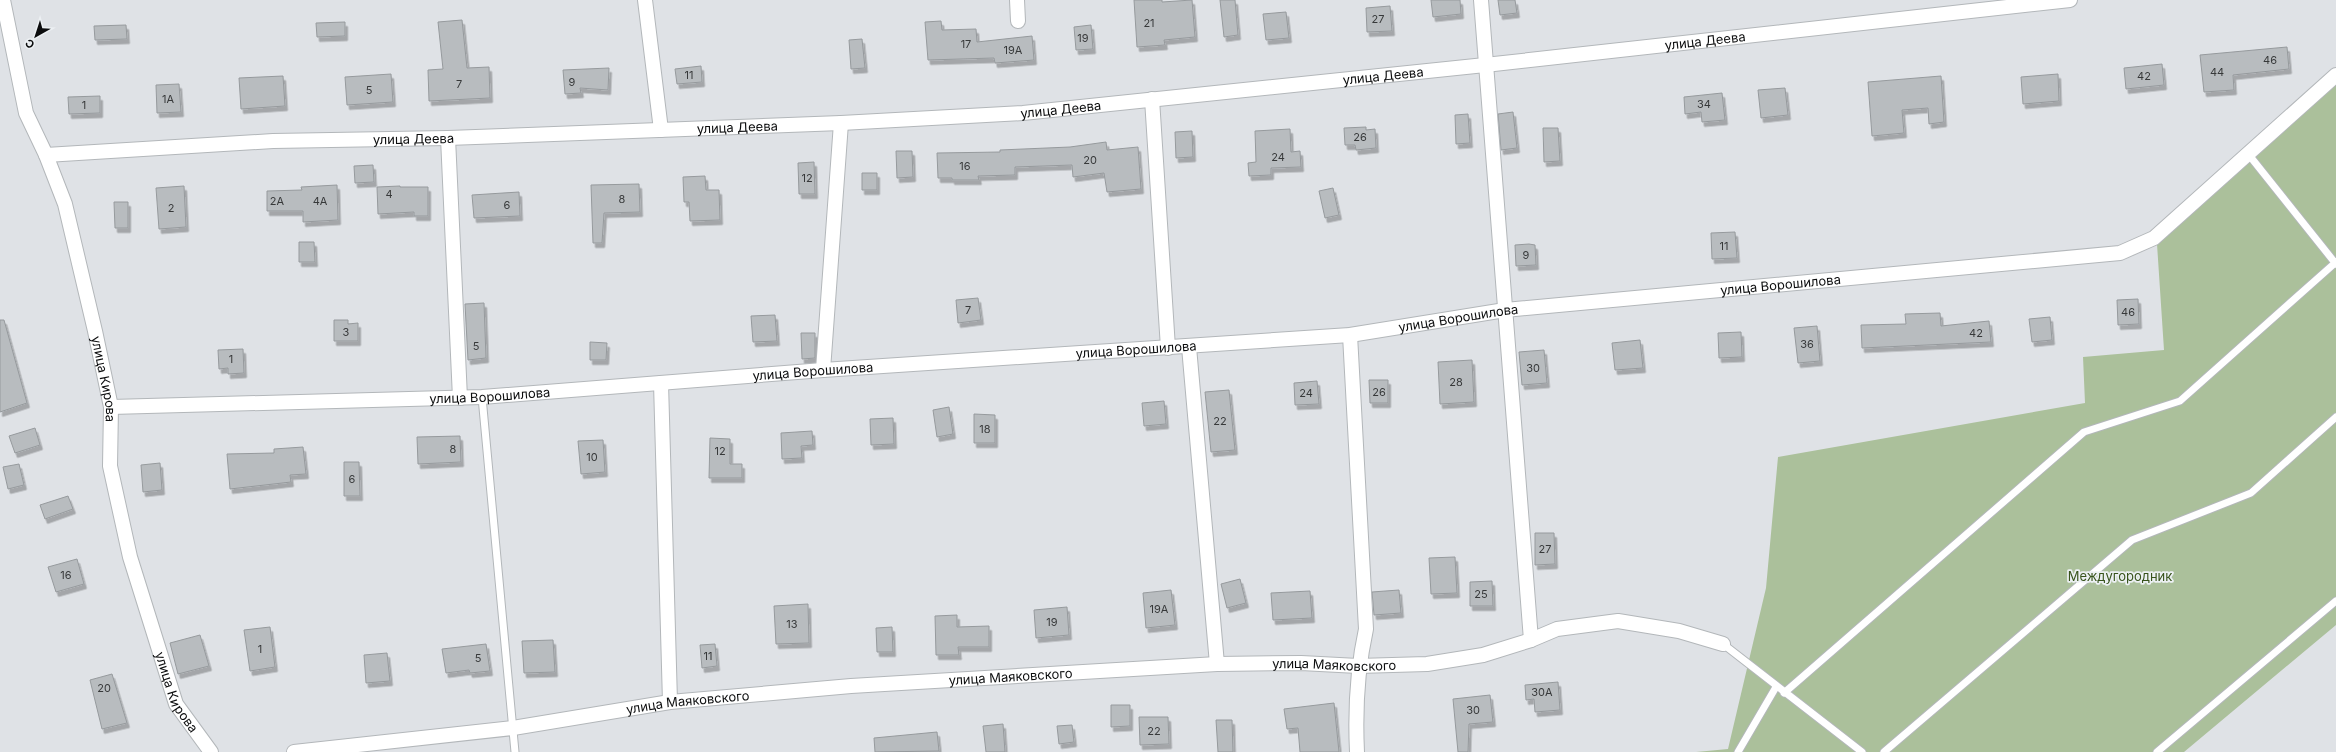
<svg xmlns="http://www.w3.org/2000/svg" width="2336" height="752" viewBox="0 0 2336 752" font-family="Inter,sans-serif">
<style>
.green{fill:#abc09b}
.building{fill:#b8bcbf;stroke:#969a9d;filter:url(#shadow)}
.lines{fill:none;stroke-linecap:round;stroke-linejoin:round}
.service-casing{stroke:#b3b7ba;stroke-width:9}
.minor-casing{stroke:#b3b7ba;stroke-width:16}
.service{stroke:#fff;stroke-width:7}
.minor{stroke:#fff;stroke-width:14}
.labels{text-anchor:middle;stroke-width:3.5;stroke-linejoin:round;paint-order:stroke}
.number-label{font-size:11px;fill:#37393a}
.street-label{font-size:13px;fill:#0c0d0e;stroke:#ecf0f3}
.park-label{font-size:13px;fill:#37531b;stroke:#ecf0f3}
</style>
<defs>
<filter id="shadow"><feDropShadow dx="2.5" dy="4.5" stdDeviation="0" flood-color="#0004"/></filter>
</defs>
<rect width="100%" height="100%" fill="#dfe2e6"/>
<path class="green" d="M 2336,76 L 2336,625 L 2184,752 L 1696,752 L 1728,749 L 1766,588 L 1778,457 L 2085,403 L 2083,357 L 2164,350 L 2157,244 Z"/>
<path class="building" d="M 1134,0 L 1162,0 L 1162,2 L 1192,0 L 1195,37 L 1164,40 L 1165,45 L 1137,47 Z
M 1220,0 L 1235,0 L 1238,35 L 1224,37 Z
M 1431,0 L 1460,0 L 1461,14 L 1433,17 Z
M 1498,0 L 1515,0 L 1517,13 L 1500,15 Z
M 1390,6 L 1392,31 L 1367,32 L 1366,8 Z
M 1286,12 L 1289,38 L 1266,40 L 1263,14 Z
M 462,20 L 467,68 L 489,67 L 490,98 L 429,101 L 428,70 L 443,69 L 438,22 Z
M 941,21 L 942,30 L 976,29 L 977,42 L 1032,36 L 1034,60 L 995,63 L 994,58 L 928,60 L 925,22 Z
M 345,22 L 345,36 L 317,37 L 316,23 Z
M 126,25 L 127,39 L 95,40 L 94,26 Z
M 1091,25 L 1093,49 L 1076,50 L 1074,27 Z
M 862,39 L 865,68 L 851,69 L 849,40 Z
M 2287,47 L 2289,69 L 2233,75 L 2234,90 L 2204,92 L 2200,55 Z
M 2162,64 L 2164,85 L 2126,89 L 2124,68 Z
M 701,66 L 702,82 L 677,84 L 675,69 Z
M 609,68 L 608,90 L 580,88 L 581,93 L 565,94 L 563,70 Z
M 391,74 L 393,102 L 347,105 L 345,77 Z
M 2058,74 L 2059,101 L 2023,104 L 2021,77 Z
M 283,76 L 285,106 L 241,109 L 239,78 Z
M 1941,76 L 1944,122 L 1929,124 L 1928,108 L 1902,110 L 1904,133 L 1872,136 L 1868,82 Z
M 179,84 L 181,112 L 157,113 L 156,85 Z
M 1785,88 L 1788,115 L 1761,118 L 1758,90 Z
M 1722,93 L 1725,120 L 1702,122 L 1701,112 L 1685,114 L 1684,97 Z
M 100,96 L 100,113 L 69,114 L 68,97 Z
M 1513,112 L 1517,148 L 1501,150 L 1498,114 Z
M 1468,114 L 1470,143 L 1456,144 L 1455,115 Z
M 1366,127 L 1366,130 L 1375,129 L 1376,148 L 1356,150 L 1355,145 L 1345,145 L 1344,128 Z
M 1543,128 L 1558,128 L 1560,161 L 1544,162 Z
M 1290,129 L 1291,152 L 1300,151 L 1301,167 L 1271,168 L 1271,175 L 1249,176 L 1248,163 L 1256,162 L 1255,131 Z
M 1192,131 L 1193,157 L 1176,158 L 1175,132 Z
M 1106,142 L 1107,150 L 1138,147 L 1141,189 L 1107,192 L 1104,173 L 1073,177 L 1072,165 L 1015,167 L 1015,175 L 978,176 L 979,180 L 952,180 L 952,178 L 938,178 L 937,153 L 1000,152 L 1000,150 L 1070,147 Z
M 896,151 L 912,151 L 913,177 L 897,178 Z
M 814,162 L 815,194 L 799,194 L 798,163 Z
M 373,165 L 374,182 L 355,183 L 354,166 Z
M 862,173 L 877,173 L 877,190 L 862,190 Z
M 705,176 L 706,190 L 719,190 L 720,220 L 690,221 L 689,202 L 684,202 L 683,177 Z
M 639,184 L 640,212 L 604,213 L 602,243 L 593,243 L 591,185 Z
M 337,185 L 338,220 L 303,222 L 303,211 L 267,211 L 267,191 L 302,190 L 301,187 Z
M 184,186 L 186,227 L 159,229 L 156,188 Z
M 400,186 L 400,187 L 428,187 L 428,216 L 414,216 L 414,212 L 378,214 L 377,187 Z
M 1333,188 L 1339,215 L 1325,218 L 1319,191 Z
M 519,192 L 520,216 L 474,218 L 472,195 Z
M 114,202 L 128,202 L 128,228 L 115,228 Z
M 1735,232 L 1737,258 L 1712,259 L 1711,233 Z
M 299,242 L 314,242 L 315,262 L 299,262 Z
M 1529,244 L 1535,245 L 1536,265 L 1516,266 L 1515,245 Z
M 978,298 L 981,320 L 958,323 L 956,300 Z
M 2138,299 L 2139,324 L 2118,325 L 2117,300 Z
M 484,303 L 486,358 L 468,360 L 465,304 Z
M 1940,313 L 1941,326 L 1989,321 L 1991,342 L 1862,348 L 1861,325 L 1906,324 L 1905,314 Z
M 775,315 L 777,341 L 753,342 L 751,316 Z
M 2050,317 L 2052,340 L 2032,342 L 2029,319 Z
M 0,320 L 4,320 L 27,403 L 0,412 Z
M 334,320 L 348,320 L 348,324 L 358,323 L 358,341 L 334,341 Z
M 1817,326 L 1820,361 L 1798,363 L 1794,328 Z
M 1741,332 L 1742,357 L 1719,358 L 1718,333 Z
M 801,333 L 815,333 L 815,358 L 802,359 Z
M 1640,340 L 1643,368 L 1615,370 L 1612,343 Z
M 590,342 L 607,343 L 606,360 L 590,360 Z
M 243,349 L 244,373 L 228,374 L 228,368 L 219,369 L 218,350 Z
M 1544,350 L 1547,383 L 1522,385 L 1519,352 Z
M 1472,360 L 1474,402 L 1440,404 L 1438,362 Z
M 1369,380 L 1388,380 L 1388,403 L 1370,403 Z
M 1317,381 L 1319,404 L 1295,405 L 1294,383 Z
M 1229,390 L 1235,450 L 1211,452 L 1205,392 Z
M 1164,401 L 1166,424 L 1144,426 L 1142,403 Z
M 949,407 L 953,434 L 937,437 L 933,410 Z
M 974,414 L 995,415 L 995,443 L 974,443 Z
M 893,418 L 894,444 L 871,445 L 870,419 Z
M 35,428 L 40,445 L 15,453 L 9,436 Z
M 812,431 L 813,445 L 801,446 L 802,458 L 782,459 L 781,433 Z
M 460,436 L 461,462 L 418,464 L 417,437 Z
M 710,438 L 730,439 L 730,464 L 742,464 L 742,478 L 709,478 Z
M 603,440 L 605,472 L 581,474 L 578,441 Z
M 303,447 L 306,474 L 290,475 L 291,482 L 230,489 L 227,454 L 274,453 L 274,449 Z
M 344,462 L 359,462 L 360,496 L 344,496 Z
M 160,463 L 162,490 L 143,492 L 141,465 Z
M 19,464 L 24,485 L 8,489 L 3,467 Z
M 68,496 L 73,509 L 45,519 L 40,505 Z
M 1535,533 L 1554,533 L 1555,564 L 1535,565 Z
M 1455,557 L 1457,593 L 1431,594 L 1429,558 Z
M 77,559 L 84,584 L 56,592 L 48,567 Z
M 1240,579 L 1246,603 L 1227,608 L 1221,584 Z
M 1492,581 L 1493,606 L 1470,606 L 1470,582 Z
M 1171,590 L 1175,625 L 1146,628 L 1143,593 Z
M 1399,590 L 1401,613 L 1374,615 L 1372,592 Z
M 1310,591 L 1312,618 L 1273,620 L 1271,593 Z
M 808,604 L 809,643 L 776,644 L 774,606 Z
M 1067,607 L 1069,635 L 1036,638 L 1034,610 Z
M 957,615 L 957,627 L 989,626 L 989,647 L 958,647 L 959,655 L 936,655 L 935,616 Z
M 270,627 L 275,667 L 250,671 L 244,630 Z
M 892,627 L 893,652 L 877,652 L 876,628 Z
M 200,635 L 209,666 L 178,674 L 170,643 Z
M 553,640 L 555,672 L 524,673 L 522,641 Z
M 486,644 L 490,671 L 470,673 L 469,670 L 446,673 L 442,649 Z
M 715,644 L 717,666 L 702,668 L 700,645 Z
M 387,653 L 390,681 L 366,683 L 364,655 Z
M 112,674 L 127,723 L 102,729 L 90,680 Z
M 1558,682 L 1560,710 L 1535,712 L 1534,699 L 1526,700 L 1525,685 Z
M 1490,695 L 1493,722 L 1469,724 L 1468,752 L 1458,752 L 1453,699 Z
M 1334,703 L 1339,752 L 1300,752 L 1298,728 L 1287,729 L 1284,709 Z
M 1111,705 L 1130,705 L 1130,726 L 1111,727 Z
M 1139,717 L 1168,717 L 1169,744 L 1140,745 Z
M 1216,720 L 1232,720 L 1233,752 L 1218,752 Z
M 1003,724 L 1005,752 L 986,752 L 983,726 Z
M 1072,725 L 1074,742 L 1059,744 L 1057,726 Z
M 937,732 L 939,751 L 875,752 L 874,738 Z"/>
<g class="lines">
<g class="service-casing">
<path id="service" d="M 2249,155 L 2336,264
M 482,397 L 515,752
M 1723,644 L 1862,752
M 1784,693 L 2084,432 L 2180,401 L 2336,262
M 1738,752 L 1776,687
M 1884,752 L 2132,540 L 2251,493 L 2336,417
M 2157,752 L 2336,601"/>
</g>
<g class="minor-casing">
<g id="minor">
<path id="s1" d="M 3,0 L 26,113 L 46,155 L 65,204 L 95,331 L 111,407 L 110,466 L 130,557 L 176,704 L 211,752"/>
<path d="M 645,0 L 661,130"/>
<path d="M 1017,0 L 1018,21"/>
<path d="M 1481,0 L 1531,640"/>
<path d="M 1152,99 L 1168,348"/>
<path d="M 448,138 L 460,398"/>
<path id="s2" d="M 46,155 L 273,141 L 448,138 L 841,123 L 1023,113 L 1485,65 L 2070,0"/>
<path d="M 1350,335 L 1366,629 C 1357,670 1355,710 1357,752"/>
<path d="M 1189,347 L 1217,664"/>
<path d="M 823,370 L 841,123"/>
<path d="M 661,383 L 670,702"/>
<path id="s3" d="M 111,407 L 482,397 L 823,370 L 1350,335 L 1505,310 L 2120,253 L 2154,238 L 2336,75"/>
<path id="s4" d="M 294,752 L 513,728 L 670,702 L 851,686 L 1217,664 L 1301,663 L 1358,666 L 1427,664 L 1483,655 L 1531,640 L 1557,629 L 1618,621 L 1679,631 L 1723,644"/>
</g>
</g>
<use href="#service" class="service"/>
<use href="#minor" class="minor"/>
</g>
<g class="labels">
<g class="number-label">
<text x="1378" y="23">27</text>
<text x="1149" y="27">21</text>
<text x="1083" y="42">19</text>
<text x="966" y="48">17</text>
<text x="1013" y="54">19А</text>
<text x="2270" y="64">46</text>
<text x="2217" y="76">44</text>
<text x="689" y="79">11</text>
<text x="2144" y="80">42</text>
<text x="572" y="86">9</text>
<text x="459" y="88">7</text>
<text x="369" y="94">5</text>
<text x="168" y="103">1А</text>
<text x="1704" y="108">34</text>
<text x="84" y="109">1</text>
<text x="1360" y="141">26</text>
<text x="1278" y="161">24</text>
<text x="1090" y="164">20</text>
<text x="965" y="170">16</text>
<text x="807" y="182">12</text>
<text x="389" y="198">4</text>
<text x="622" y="203">8</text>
<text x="277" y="205">2А</text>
<text x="320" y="205">4А</text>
<text x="507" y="209">6</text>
<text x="171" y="212">2</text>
<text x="1724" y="250">11</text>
<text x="1526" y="259">9</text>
<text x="968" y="314">7</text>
<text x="2128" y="316">46</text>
<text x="346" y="336">3</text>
<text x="1976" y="337">42</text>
<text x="1807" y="348">36</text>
<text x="476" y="350">5</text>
<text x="231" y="363">1</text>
<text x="1533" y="372">30</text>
<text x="1456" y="386">28</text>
<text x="1379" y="396">26</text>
<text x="1306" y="397">24</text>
<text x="1220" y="425">22</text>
<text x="985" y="433">18</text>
<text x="453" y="453">8</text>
<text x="720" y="455">12</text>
<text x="592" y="461">10</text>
<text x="352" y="483">6</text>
<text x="1545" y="553">27</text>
<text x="66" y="579">16</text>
<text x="1481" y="598">25</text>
<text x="1159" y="613">19А</text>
<text x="1052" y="626">19</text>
<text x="792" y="628">13</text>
<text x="260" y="653">1</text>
<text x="708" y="660">11</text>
<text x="478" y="662">5</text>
<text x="104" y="692">20</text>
<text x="1542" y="696">30А</text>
<text x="1473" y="714">30</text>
<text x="1154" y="735">22</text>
</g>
<g class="street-label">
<text dy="5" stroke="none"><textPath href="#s2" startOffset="1664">улица Деева</textPath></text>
<text dy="5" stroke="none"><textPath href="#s2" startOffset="1340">улица Деева</textPath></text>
<text dy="5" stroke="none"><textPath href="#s2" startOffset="1016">улица Деева</textPath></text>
<text dy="5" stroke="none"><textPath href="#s2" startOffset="692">улица Деева</textPath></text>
<text dy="5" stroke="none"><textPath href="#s2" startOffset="368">улица Деева</textPath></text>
<text dy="5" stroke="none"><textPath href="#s3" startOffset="1675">улица Ворошилова</textPath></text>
<text dy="5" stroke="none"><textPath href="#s3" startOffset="1351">улица Ворошилова</textPath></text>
<text dy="5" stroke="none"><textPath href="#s3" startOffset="1027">улица Ворошилова</textPath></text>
<text dy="5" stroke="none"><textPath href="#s3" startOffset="703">улица Ворошилова</textPath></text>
<text dy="5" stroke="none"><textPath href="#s1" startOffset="394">улица Кирова</textPath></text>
<text dy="5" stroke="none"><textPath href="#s3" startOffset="379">улица Ворошилова</textPath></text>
<text dy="5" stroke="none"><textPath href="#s4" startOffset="1045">улица Маяковского</textPath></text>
<text dy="5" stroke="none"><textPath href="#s4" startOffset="721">улица Маяковского</textPath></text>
<text dy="5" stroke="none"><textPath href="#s1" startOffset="718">улица Кирова</textPath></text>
<text dy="5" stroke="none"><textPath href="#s4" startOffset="397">улица Маяковского</textPath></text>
</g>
<g class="park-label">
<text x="2120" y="581">Междугородник</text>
</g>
</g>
<g transform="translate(36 36) rotate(219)" stroke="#ecf0f3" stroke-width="3" paint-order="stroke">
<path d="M0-3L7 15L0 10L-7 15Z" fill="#0c0d0e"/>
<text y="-6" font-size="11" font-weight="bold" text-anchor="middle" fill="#0c0d0e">С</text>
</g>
</svg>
